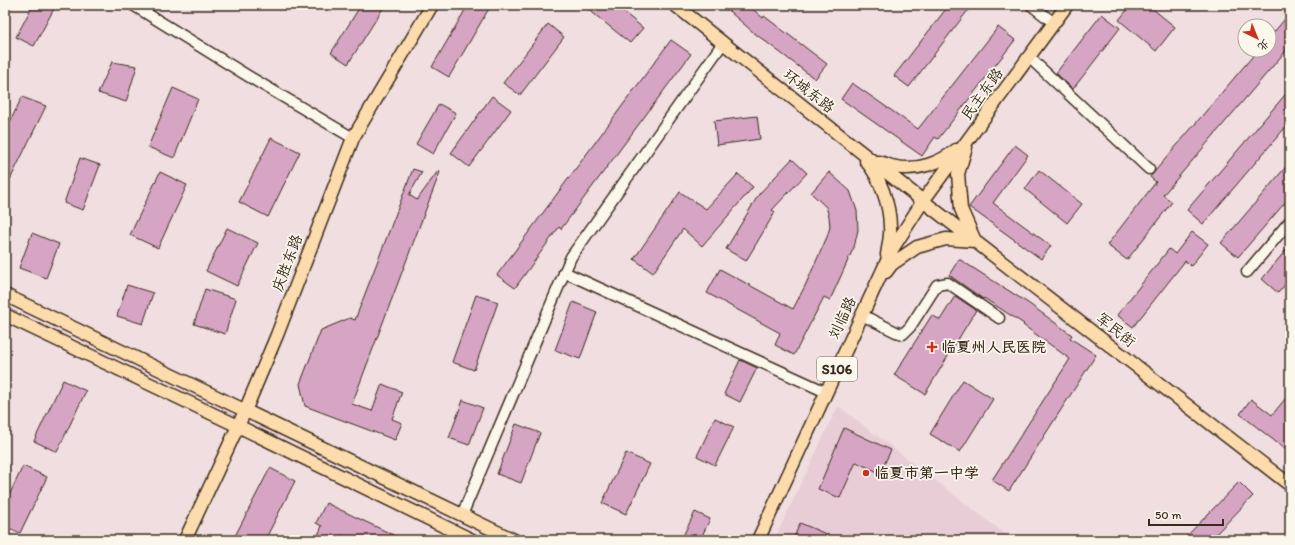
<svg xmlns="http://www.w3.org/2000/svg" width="1295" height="545" viewBox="0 0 1295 545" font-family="Itim,'LXGW WenKai TC',sans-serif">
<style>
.built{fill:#e8cdd7}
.building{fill:#d6a5c3;stroke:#3b2a1e}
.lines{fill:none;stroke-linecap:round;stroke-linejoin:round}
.minor-casing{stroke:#3b2a1e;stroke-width:13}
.major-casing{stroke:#3b2a1e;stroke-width:15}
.minor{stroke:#fbf7ec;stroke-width:10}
.major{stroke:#fcdcac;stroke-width:12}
.poi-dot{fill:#c8321e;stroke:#fbf7ec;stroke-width:1.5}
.labels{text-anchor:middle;stroke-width:3.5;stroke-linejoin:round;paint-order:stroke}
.shield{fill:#fbf7ec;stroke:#75685c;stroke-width:1}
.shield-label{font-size:14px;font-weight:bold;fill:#3b2a1e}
.street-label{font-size:15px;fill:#3b2a1e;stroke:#fbf7ec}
.poi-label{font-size:15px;font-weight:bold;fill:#3b2a1e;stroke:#fbf7ec;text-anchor:start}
</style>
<rect width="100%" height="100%" fill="#f0dee0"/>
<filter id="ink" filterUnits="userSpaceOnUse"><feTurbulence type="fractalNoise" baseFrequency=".025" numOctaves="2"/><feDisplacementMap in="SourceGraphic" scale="8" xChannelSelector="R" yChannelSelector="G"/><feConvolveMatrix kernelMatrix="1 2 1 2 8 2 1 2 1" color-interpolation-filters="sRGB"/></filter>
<g filter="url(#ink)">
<path class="built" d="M 838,406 L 1013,540 L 774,540 Z"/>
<path class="building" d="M 33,5 L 56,5 L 34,46 L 16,37 Z
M 361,5 L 385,5 L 348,64 L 331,53 Z
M 468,5 L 491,5 L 449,77 L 432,67 Z
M 583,5 L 615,5 L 643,28 L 630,43 Z
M 722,5 L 748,5 L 763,18 L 764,16 L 827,64 L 815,79 L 753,32 Z
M 949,5 L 972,5 L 909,87 L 894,76 Z
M 1131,5 L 1148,5 L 1175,27 L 1156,51 L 1119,20 Z
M 1290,13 L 1290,46 L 1163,195 L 1172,202 L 1127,260 L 1107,245 L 1156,182 L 1150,177 L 1258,50 L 1269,50 L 1269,38 Z
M 1102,14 L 1120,28 L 1073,89 L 1056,73 Z
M 548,24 L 564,37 L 520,95 L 503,83 Z
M 998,27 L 1015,40 L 938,139 L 935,137 L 922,156 L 841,99 L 852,83 L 918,129 Z
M 671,40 L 691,54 L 561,229 L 559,227 L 515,288 L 497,275 Z
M 112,62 L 137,66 L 126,102 L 98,93 Z
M 173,88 L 198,99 L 174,158 L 148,147 Z
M 1290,89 L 1290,122 L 1203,224 L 1187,210 Z
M 492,96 L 511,110 L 469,167 L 451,153 Z
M 22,97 L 46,106 L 5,190 L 5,132 Z
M 439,104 L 456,113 L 433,154 L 416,144 Z
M 757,116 L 760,139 L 717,145 L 714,121 Z
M 271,138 L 300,152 L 268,217 L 239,202 Z
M 1015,145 L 1028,155 L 993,203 L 1051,246 L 1041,259 L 969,207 Z
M 80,158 L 100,165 L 83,210 L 64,203 Z
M 792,159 L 807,173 L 772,210 L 775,212 L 746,261 L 726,249 L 759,194 Z
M 1290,162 L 1290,197 L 1238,257 L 1221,243 Z
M 413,169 L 422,172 L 409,195 L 417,200 L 438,171 L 440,172 L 352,404 L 372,411 L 382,384 L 402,392 L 392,419 L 402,423 L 395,440 L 305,406 L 300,384 L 321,330 L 350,318 L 355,320 Z
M 1039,170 L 1082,204 L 1067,223 L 1025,189 Z
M 160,172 L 187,185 L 158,248 L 130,235 Z
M 829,172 L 850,191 L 857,211 L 858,230 L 854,247 L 830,300 L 824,297 L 794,355 L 775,345 L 780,333 L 707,293 L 720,269 L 793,309 L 805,286 L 827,237 L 830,227 L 829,216 L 826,207 L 811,193 Z
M 738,174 L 753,187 L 702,246 L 683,229 L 653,273 L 634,259 L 680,192 L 706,209 Z
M 227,228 L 258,243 L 237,286 L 206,271 Z
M 1192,232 L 1208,244 L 1191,266 L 1185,261 L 1133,327 L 1117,315 L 1169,249 L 1175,254 Z
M 32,233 L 59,244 L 46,278 L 19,268 Z
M 1290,245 L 1290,279 L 1278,293 L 1262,279 Z
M 959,259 L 1028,303 L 1072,335 L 1070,338 L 1096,355 L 1009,491 L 992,480 L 1070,359 L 1023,325 L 1024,324 L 984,298 L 983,299 L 949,275 Z
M 127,285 L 153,293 L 143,324 L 117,316 Z
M 205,289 L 236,299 L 225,334 L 194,324 Z
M 476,295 L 498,302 L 474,370 L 452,362 Z
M 955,296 L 976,310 L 925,394 L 894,375 L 932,315 L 940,320 Z
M 573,302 L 597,312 L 580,359 L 555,350 Z
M 740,360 L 757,368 L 740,402 L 724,394 Z
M 63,380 L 86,391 L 57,452 L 34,441 Z
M 963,380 L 993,399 L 960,452 L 930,434 Z
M 1290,393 L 1290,453 L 1240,414 L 1251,399 L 1272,415 Z
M 463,400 L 483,408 L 469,445 L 449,438 Z
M 715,418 L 734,427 L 715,465 L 697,456 Z
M 516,424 L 540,433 L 521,483 L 497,474 Z
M 844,428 L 891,450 L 880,473 L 856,462 L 840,498 L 818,489 Z
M 626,453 L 650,464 L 626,514 L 602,503 Z
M 23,466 L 47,477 L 20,533 L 5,526 L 5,504 Z
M 270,468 L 295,481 L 265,540 L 233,540 Z
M 1239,482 L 1253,496 L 1210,540 L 1183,540 Z
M 326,503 L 404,540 L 352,540 L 341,535 L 338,540 L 316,540 L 322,526 L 316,523 Z
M 695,512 L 710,519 L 700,540 L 681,540 Z
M 800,523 L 826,534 L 823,540 L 793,540 Z"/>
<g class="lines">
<g class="minor-casing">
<path id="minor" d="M 133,5 L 248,76 L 353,138
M 1031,5 L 1054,23
M 1032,60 L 1149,169
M 564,272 L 826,392
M 1247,272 L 1290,221
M 862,315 L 896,332 L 903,334 L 910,327 L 937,285 L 948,283 L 999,318
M 462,515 L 571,257 L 723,43"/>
</g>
<g class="major-casing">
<path id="major" d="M 675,5 L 923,201 L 1290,485
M 866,161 C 880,177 890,205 890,227 C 891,236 888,246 887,255
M 878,162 C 884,163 890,166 896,167 C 917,171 940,163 956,150
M 886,272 L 892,264 L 917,247 L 946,239 L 975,241 L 961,209 L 958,174 L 966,147
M 5,295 L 514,540
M 5,315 L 238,426 L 472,540
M 185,540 L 245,411 L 277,335 L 353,138 L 432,5
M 758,540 L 893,248 L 923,201 L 1067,5"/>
</g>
<use href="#minor" class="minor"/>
<use href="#major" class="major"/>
</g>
</g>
<g class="poi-dot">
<path d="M930 341h4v4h4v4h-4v4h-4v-4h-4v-4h4z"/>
<circle cx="866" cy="473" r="4"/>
</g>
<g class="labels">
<rect class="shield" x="817" y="357" width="40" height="24" rx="3"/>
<g class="shield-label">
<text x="837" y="374">S106</text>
</g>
<g class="street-label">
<text transform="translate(809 91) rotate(38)" y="5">环城东路</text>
<text transform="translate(982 94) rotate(-54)" y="5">民主东路</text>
<text transform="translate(287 263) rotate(-69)" y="5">庆胜东路</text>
<text transform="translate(842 318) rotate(-65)" y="5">刘临路</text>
<text transform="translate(1116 330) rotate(38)" y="5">军民街</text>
</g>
<g class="poi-label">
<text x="941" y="352">临夏州人民医院</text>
<text x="874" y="478">临夏市第一中学</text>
</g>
</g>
<rect width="1295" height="545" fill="none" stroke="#fbf7ec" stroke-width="20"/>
<rect x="10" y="10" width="1275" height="525" fill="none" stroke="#3b2a1e" stroke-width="1.5" filter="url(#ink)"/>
<g transform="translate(1257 38) rotate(137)"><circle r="19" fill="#fbf7ec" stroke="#aea59a"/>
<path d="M0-3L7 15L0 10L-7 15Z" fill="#c8321e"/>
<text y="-6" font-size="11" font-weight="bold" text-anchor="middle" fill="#3b2a1e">北</text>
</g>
<path d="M1149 519v6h74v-6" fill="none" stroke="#3b2a1e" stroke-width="2"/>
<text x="1155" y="519" font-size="12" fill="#3b2a1e" stroke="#fbf7ec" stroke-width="3" paint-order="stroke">50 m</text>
</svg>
